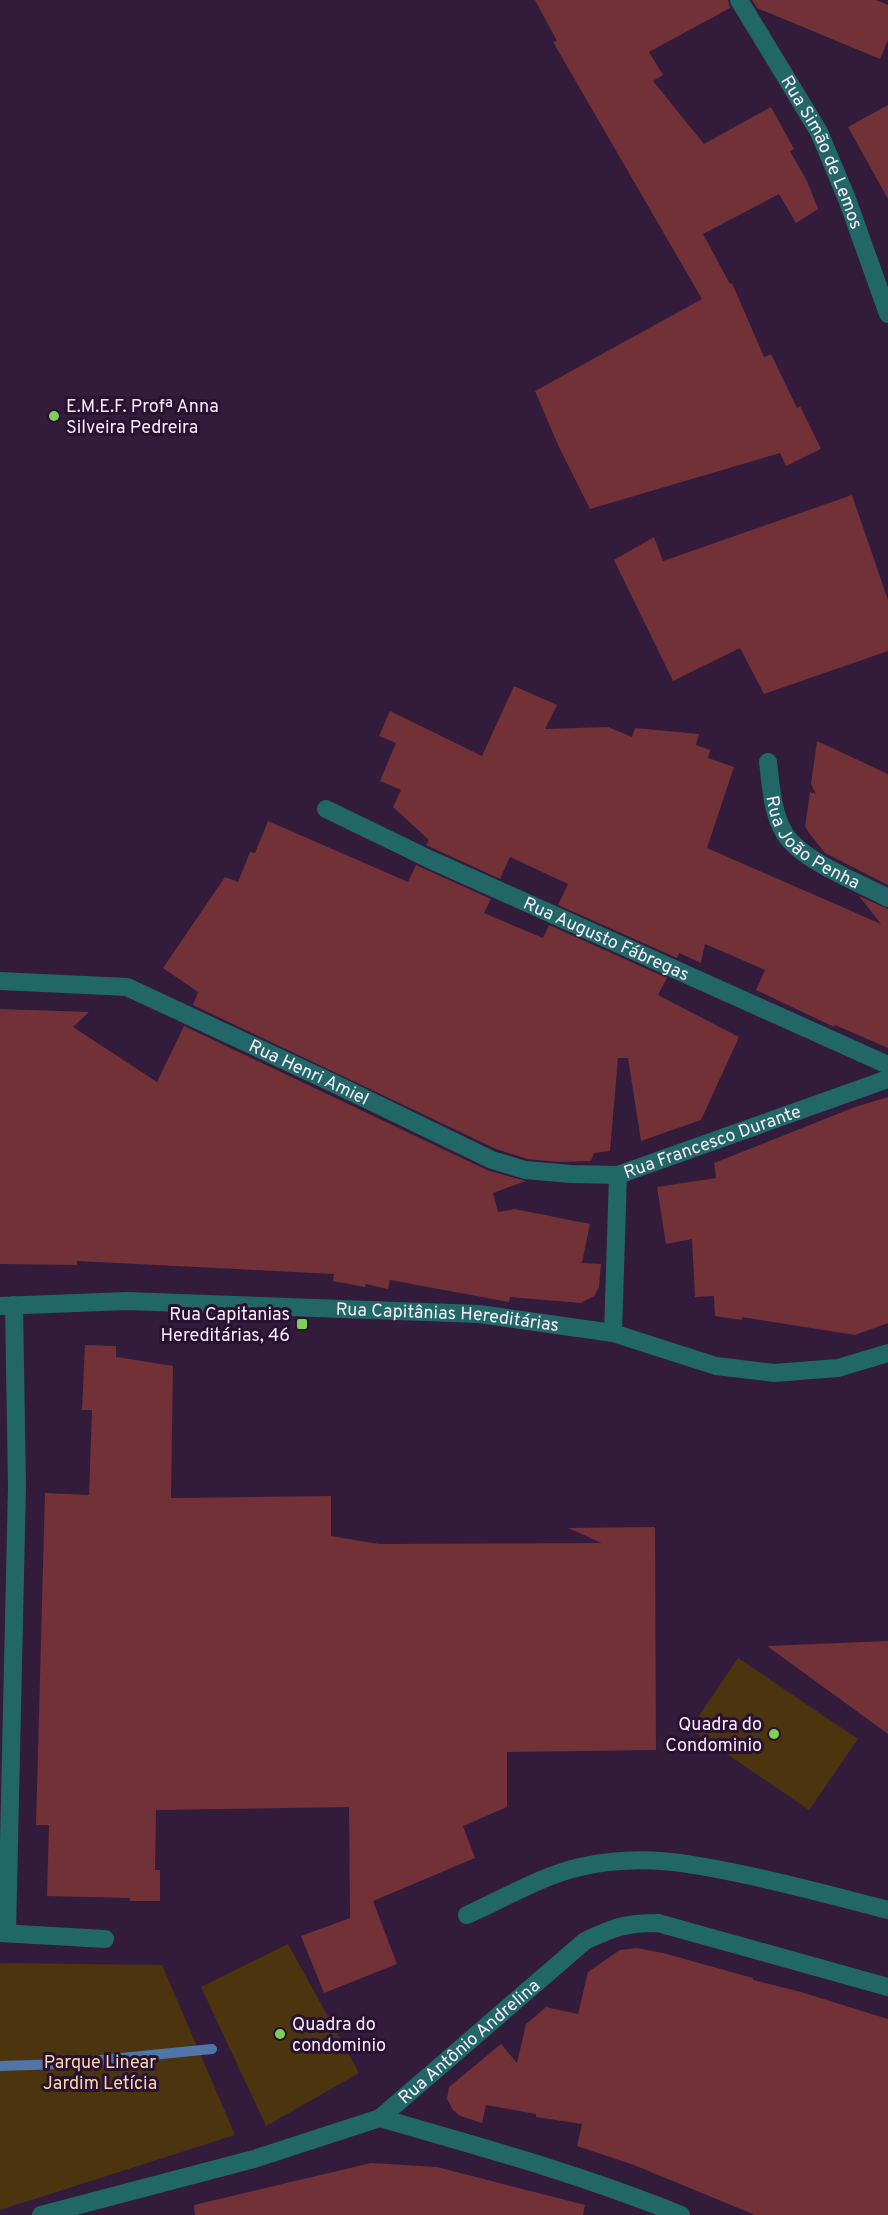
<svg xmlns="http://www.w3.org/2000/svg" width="888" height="2215" viewBox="0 0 888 2215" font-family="Overpass,sans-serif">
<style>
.green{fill:#4c350e}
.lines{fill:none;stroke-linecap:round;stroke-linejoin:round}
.stream{stroke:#5075a9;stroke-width:10}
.building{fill:#713136}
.minor{stroke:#216768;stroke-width:18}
.poi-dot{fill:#7cd155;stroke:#291131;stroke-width:2}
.labels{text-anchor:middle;stroke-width:6;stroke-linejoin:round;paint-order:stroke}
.street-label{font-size:18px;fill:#f8ebfc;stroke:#291131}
.poi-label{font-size:18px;fill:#f8ebfc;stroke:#291131;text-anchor:start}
.park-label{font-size:18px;fill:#f8d6a6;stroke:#291131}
</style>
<rect width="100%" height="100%" fill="#331b3b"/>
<path class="green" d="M 738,1658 L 858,1739 L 809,1810 L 690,1729 Z
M 288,1944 L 359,2073 L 266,2126 L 201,1987 Z
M 0,1963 L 162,1965 L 235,2135 L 0,2210 Z"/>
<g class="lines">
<path class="stream" d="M 0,2066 L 61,2064 L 212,2049"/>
</g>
<path class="building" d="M 535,0 L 728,0 L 730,8 L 649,52 L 663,75 L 653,81 L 704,144 L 771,107 L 794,149 L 790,151 L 807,181 L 818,209 L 796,223 L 779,194 L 703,234 L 730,284 L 732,283 L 764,357 L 771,354 L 797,408 L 800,406 L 821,449 L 786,466 L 780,453 L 590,509 L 558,445 L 535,391 L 702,299 L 553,42 L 557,41 Z
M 752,0 L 876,0 L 888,5 L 888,40 L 880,59 L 757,8 Z
M 888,105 L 888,199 L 848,127 Z
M 852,495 L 888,600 L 888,651 L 764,694 L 740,648 L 673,681 L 614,560 L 654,537 L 663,561 Z
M 514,686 L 557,705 L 545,729 L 608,727 L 632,737 L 635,728 L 699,734 L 696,745 L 710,750 L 708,758 L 734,767 L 707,848 L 881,924 L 859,896 L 888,909 L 888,1048 L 835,1025 L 834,1027 L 756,990 L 765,970 L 705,944 L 701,963 L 679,953 L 677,958 L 558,905 L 568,884 L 510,857 L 500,879 L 426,845 L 429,840 L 393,807 L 401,790 L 380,781 L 396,743 L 379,736 L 390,711 L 482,756 Z
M 817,741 L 888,774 L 888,885 L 825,853 L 809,833 L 805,826 L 806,820 L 810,792 L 816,794 L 811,784 Z
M 268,821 L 408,882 L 416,865 L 491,899 L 484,913 L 543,938 L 549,925 L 667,978 L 658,995 L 739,1037 L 701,1120 L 641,1141 L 628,1058 L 618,1058 L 610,1151 L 594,1153 L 591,1161 L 558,1162 L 527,1159 L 496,1149 L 193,1005 L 198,992 L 163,968 L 225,877 L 238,882 L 250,852 L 255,853 Z
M 0,1009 L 89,1012 L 73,1027 L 157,1082 L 184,1026 L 487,1170 L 526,1181 L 493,1193 L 498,1212 L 515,1209 L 590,1224 L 582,1263 L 601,1264 L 599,1287 L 594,1296 L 581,1303 L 510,1297 L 509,1302 L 390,1280 L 388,1289 L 366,1284 L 365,1287 L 333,1281 L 334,1274 L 77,1261 L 77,1265 L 0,1264 Z
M 888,1097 L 888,1323 L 855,1335 L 742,1317 L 742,1320 L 715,1316 L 714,1296 L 695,1297 L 692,1239 L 666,1244 L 657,1187 L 716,1178 L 714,1163 L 855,1107 Z
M 85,1345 L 116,1346 L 116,1357 L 173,1366 L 171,1498 L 331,1496 L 331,1536 L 379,1544 L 602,1543 L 568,1528 L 655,1527 L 656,1750 L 507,1752 L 507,1807 L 463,1826 L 475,1858 L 373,1901 L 397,1964 L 324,1993 L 301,1936 L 350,1918 L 349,1807 L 156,1810 L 155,1870 L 160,1870 L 160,1901 L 130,1901 L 130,1898 L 47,1896 L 49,1825 L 36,1825 L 45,1493 L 89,1495 L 92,1410 L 82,1410 Z
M 888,1641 L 888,1734 L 767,1646 Z
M 637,1948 L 663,1953 L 753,1978 L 753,1980 L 801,1992 L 888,2019 L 888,2215 L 755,2215 L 634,2165 L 577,2146 L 582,2124 L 536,2117 L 536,2114 L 486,2105 L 482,2123 L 460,2116 L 453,2110 L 447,2099 L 449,2087 L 501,2044 L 517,2063 L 526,2024 L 546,2007 L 578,2014 L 588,1972 L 620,1950 Z
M 371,2163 L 437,2167 L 585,2205 L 583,2215 L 195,2215 L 194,2205 Z"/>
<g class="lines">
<g class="minor">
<path id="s1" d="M 739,0 L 819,132 L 847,199 L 888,314"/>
<path id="s2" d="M 768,762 C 771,786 772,813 785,834 C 802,861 860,883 888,898"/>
<path id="s3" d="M 326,809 L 429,859 L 888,1065"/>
<path id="s4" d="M 0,981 L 127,987 L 335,1084 L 492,1160 L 525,1170 L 571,1174 L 618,1175"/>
<path id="s5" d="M 0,1306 L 127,1301 L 479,1314 L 613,1333 L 716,1366 L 774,1373 L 838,1368 L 888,1353"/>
<path id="s6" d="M 613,1333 L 618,1175 L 888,1079"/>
<path d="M 467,1915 C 503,1899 541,1876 580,1867 C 642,1853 690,1863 751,1876 C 797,1886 842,1898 888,1910"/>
<path d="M 0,1933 L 105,1939"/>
<path d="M 7,1933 L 17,1486 L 14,1305"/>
<path d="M 380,2118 C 481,2147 583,2175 681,2215"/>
<path id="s7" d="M 41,2215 L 254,2159 L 380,2118 L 585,1941 C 614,1927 626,1923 658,1923 L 888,1987"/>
</g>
</g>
<g class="poi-dot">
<circle cx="54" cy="416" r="6"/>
<rect x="296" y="1318" width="12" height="12" rx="3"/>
<circle cx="774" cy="1734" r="6"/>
<circle cx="280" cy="2034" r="6"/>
</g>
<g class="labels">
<g class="street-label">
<text dy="6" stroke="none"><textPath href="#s1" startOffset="174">Rua Simão de Lemos</textPath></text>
<text dy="6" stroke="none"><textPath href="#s2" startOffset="99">Rua João Penha</textPath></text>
<text dy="6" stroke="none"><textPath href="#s3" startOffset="309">Rua Augusto Fábregas</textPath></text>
<text dy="6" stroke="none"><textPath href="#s4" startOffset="328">Rua Henri Amiel</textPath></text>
<text dy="6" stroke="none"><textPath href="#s6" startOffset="258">Rua Francesco Durante</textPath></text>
<text dy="6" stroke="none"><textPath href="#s5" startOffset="448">Rua Capitânias Hereditárias</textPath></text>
<text dy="6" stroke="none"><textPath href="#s7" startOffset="470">Rua Antônio Andrelina</textPath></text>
</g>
<g class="poi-label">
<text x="66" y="412">E.M.E.F. Profª Anna<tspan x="66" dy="21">Silveira Pedreira</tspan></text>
<text x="290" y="1320" text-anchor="end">Rua Capitanias<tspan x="290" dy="21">Hereditárias, 46</tspan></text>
<text x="762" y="1730" text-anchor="end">Quadra do<tspan x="762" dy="21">Condominio</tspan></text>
<text x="292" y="2030">Quadra do<tspan x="292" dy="21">condominio</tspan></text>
</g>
<g class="park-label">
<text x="100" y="2068">Parque Linear<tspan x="100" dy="21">Jardim Letícia</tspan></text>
</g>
</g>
</svg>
